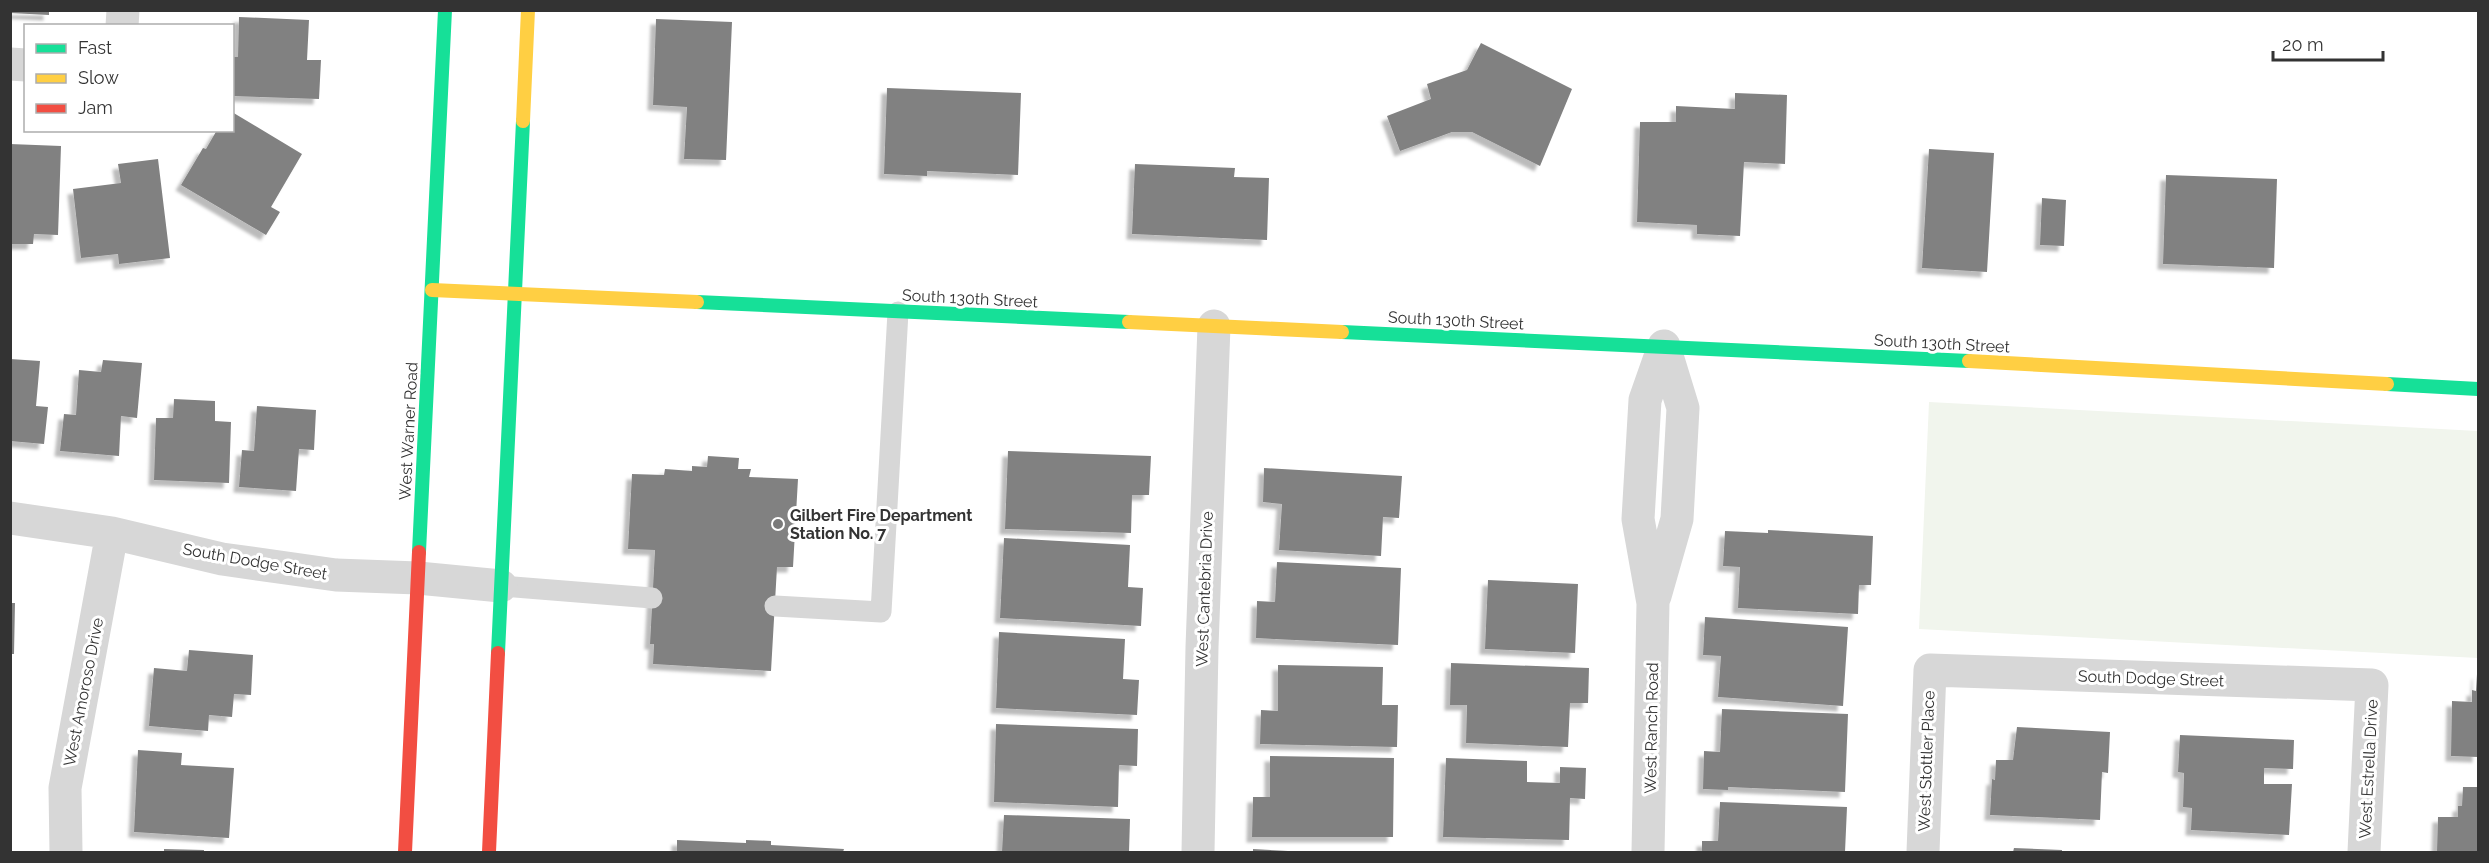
<svg xmlns="http://www.w3.org/2000/svg" width="2489" height="863" viewBox="0 0 2489 863" font-family="Raleway,sans-serif">
<style>
.green{fill:#f1f5ed}
.building{fill:#818181;filter:url(#shadow)}
.lines{fill:none;stroke-linecap:round;stroke-linejoin:round}
.lane{stroke:#d7d7d7;stroke-width:21}
.street{stroke:#d7d7d7;stroke-width:33}
.fast{stroke:#16e098;stroke-width:14}
.slow{stroke:#ffcf43;stroke-width:14}
.jam{stroke:#f24e42;stroke-width:14}
.poi-dot{fill:#7a7a7a;stroke:#fff;stroke-width:2}
.labels{text-anchor:middle;stroke-width:6;stroke-linejoin:round;paint-order:stroke}
.street-label{font-size:16px;fill:#333;stroke:#fff}
.poi-label{font-size:16px;font-weight:bold;fill:#333;stroke:#fff;text-anchor:start}
</style>
<defs>
<filter id="shadow"><feDropShadow dx="-5.5" dy="5.5" stdDeviation="1.5" flood-color="#0004"/></filter>
</defs>
<rect width="100%" height="100%" fill="#fff"/>
<path class="green" d="M 1929,402 L 2478,431 L 2478,658 L 1919,629 Z"/>
<path class="building" d="M 10,10 L 49,10 L 49,15 L 10,13 Z
M 239,17 L 309,20 L 307,60 L 321,60 L 319,99 L 232,96 L 232,57 L 238,57 Z
M 656,19 L 732,22 L 726,160 L 684,159 L 687,107 L 653,105 Z
M 1481,43 L 1572,89 L 1540,166 L 1472,132 L 1452,132 L 1400,151 L 1387,116 L 1431,99 L 1427,84 L 1467,70 Z
M 887,88 L 1021,93 L 1018,175 L 927,171 L 927,176 L 884,174 Z
M 1735,93 L 1787,95 L 1785,164 L 1744,162 L 1740,236 L 1697,234 L 1697,225 L 1637,222 L 1640,122 L 1676,122 L 1676,106 L 1735,109 Z
M 232,112 L 302,154 L 271,207 L 280,212 L 266,235 L 181,185 L 203,148 L 206,149 L 217,130 L 232,130 Z
M 10,144 L 61,146 L 58,235 L 34,234 L 33,244 L 10,244 Z
M 1929,149 L 1994,153 L 1987,272 L 1922,268 Z
M 158,159 L 170,258 L 119,264 L 118,254 L 81,258 L 73,189 L 121,183 L 118,164 Z
M 1135,164 L 1235,168 L 1234,177 L 1269,178 L 1267,240 L 1132,234 Z
M 2166,175 L 2277,179 L 2274,268 L 2163,264 Z
M 2042,198 L 2066,200 L 2064,246 L 2040,245 Z
M 10,359 L 40,361 L 36,406 L 48,407 L 44,444 L 10,441 Z
M 103,360 L 142,363 L 137,418 L 121,416 L 119,456 L 60,451 L 64,414 L 76,415 L 79,370 L 101,372 Z
M 174,399 L 215,401 L 215,421 L 231,422 L 229,483 L 154,480 L 156,418 L 173,418 Z
M 257,406 L 316,410 L 314,450 L 299,449 L 296,491 L 239,487 L 242,450 L 254,451 Z
M 1008,451 L 1151,456 L 1149,495 L 1132,495 L 1131,533 L 1005,529 Z
M 708,456 L 739,458 L 738,469 L 751,469 L 749,477 L 798,479 L 793,567 L 777,567 L 771,671 L 653,664 L 654,644 L 650,644 L 655,550 L 628,549 L 632,474 L 664,475 L 665,469 L 692,471 L 692,466 L 707,467 Z
M 1264,468 L 1402,476 L 1399,518 L 1383,517 L 1381,556 L 1279,550 L 1282,504 L 1263,502 Z
M 1768,530 L 1873,536 L 1871,585 L 1859,585 L 1858,614 L 1738,608 L 1740,567 L 1723,566 L 1725,531 L 1768,533 Z
M 1004,538 L 1130,545 L 1128,587 L 1143,588 L 1141,626 L 1000,618 Z
M 1277,562 L 1401,568 L 1398,645 L 1256,638 L 1257,601 L 1275,602 Z
M 1488,580 L 1578,584 L 1575,653 L 1485,649 Z
M 10,603 L 15,603 L 14,654 L 10,654 Z
M 1705,617 L 1848,627 L 1843,706 L 1718,697 L 1721,656 L 1703,655 Z
M 999,632 L 1125,639 L 1123,679 L 1139,680 L 1137,715 L 996,708 Z
M 189,650 L 253,655 L 251,695 L 234,694 L 232,717 L 209,715 L 208,731 L 149,726 L 154,668 L 187,671 Z
M 1451,663 L 1589,668 L 1588,703 L 1570,703 L 1568,747 L 1466,743 L 1467,705 L 1450,705 Z
M 1278,665 L 1383,667 L 1382,705 L 1398,705 L 1397,747 L 1260,744 L 1261,710 L 1278,711 Z
M 2477,674 L 2478,674 L 2478,757 L 2451,756 L 2452,701 L 2472,702 L 2472,690 L 2476,691 Z
M 1722,709 L 1848,714 L 1845,792 L 1728,787 L 1728,790 L 1703,789 L 1704,751 L 1720,752 Z
M 996,724 L 1138,729 L 1137,766 L 1119,765 L 1118,807 L 994,802 Z
M 2017,727 L 2110,732 L 2108,773 L 2102,772 L 2100,820 L 1990,815 L 1992,779 L 1995,780 L 1996,760 L 2013,760 Z
M 2180,735 L 2294,740 L 2293,769 L 2264,768 L 2264,784 L 2292,784 L 2289,835 L 2191,830 L 2192,808 L 2183,807 L 2184,773 L 2178,772 Z
M 138,750 L 182,753 L 181,765 L 234,768 L 229,838 L 134,832 Z
M 1270,756 L 1394,758 L 1393,837 L 1252,837 L 1253,797 L 1270,797 Z
M 1446,758 L 1527,761 L 1527,782 L 1560,783 L 1560,767 L 1586,768 L 1585,799 L 1570,798 L 1569,840 L 1443,837 Z
M 2463,787 L 2478,787 L 2478,852 L 2437,852 L 2438,817 L 2458,817 L 2458,806 L 2462,806 Z
M 1720,802 L 1847,807 L 1845,852 L 1702,852 L 1702,841 L 1718,841 Z
M 1004,815 L 1130,819 L 1129,852 L 1002,852 Z
M 677,840 L 746,843 L 746,840 L 771,841 L 771,845 L 844,849 L 843,852 L 677,852 Z
M 2014,848 L 2062,850 L 2062,852 L 2013,852 Z
M 164,849 L 204,850 L 204,852 L 164,852 Z
M 1253,849 L 1288,851 L 1288,852 L 1253,852 Z"/>
<g class="lines">
<path class="lane" d="M 501,586 L 652,598
M 775,606 L 881,612 L 898,312"/>
<path class="street" d="M 122,26 L 123,10
M 10,64 L 26,65
M 10,518 L 112,533 L 222,559 L 336,575 L 418,578 L 501,586
M 1655,596 L 1677,519 L 1683,408 L 1664,346
M 66,852 L 65,788 L 112,533
M 1198,852 L 1202,647 L 1214,326
M 1648,852 L 1653,603 L 1638,519 L 1645,400 L 1664,346
M 1923,852 L 1930,670 L 2372,685 L 2364,852"/>
<path class="fast" d="M 697,302 L 1129,322
M 1342,332 L 1969,361
M 2387,384 L 2478,389
M 419,552 L 445,10
M 498,653 L 523,121"/>
<path class="slow" d="M 523,121 L 528,10
M 432,290 L 697,302
M 1129,322 L 1342,332
M 1969,361 L 2387,384"/>
<path class="jam" d="M 405,852 L 419,552
M 489,852 L 498,653"/>
</g>
<circle class="poi-dot" cx="778" cy="524" r="6"/>
<g class="labels">
<g class="street-label">
<text transform="translate(970 298) rotate(3)" y="6">South 130th Street</text>
<text transform="translate(1456 320) rotate(3)" y="6">South 130th Street</text>
<text transform="translate(1942 343) rotate(3)" y="6">South 130th Street</text>
<text transform="translate(408 431) rotate(-87)" y="6">West Warner Road</text>
<text transform="translate(255 561) rotate(10)" y="6">South Dodge Street</text>
<text transform="translate(1204 589) rotate(-88)" y="6">West Cantebria Drive</text>
<text transform="translate(2151 678) rotate(2)" y="6">South Dodge Street</text>
<text transform="translate(83 692) rotate(-79)" y="6">West Amoroso Drive</text>
<text transform="translate(1651 728) rotate(-89)" y="6">West Ranch Road</text>
<text transform="translate(1926 761) rotate(-88)" y="6">West Stottler Place</text>
<text transform="translate(2368 769) rotate(-87)" y="6">West Estrella Drive</text>
</g>
<g class="poi-label">
<text x="790" y="521">Gilbert Fire Department<tspan x="790" dy="18">Station No. 7</tspan></text>
</g>
</g>
<rect width="2489" height="863" fill="none" stroke="#333333" stroke-width="24"/>
<rect x="24" y="24" width="210" height="108" fill="#ffffff" stroke="#adadad" stroke-width="1.5"/>
<rect x="36" y="44" width="30" height="9" fill="#16e098" stroke="#adadad" stroke-width="1.5"/>
<text x="78" y="54" font-size="18" fill="#333333">Fast</text>
<rect x="36" y="74" width="30" height="9" fill="#ffcf43" stroke="#adadad" stroke-width="1.5"/>
<text x="78" y="84" font-size="18" fill="#333333">Slow</text>
<rect x="36" y="104" width="30" height="9" fill="#f24e42" stroke="#adadad" stroke-width="1.5"/>
<text x="78" y="114" font-size="18" fill="#333333">Jam</text>
<path d="M2273 51v9h110v-9" fill="none" stroke="#333333" stroke-width="3"/>
<text x="2282" y="51" font-size="18" fill="#333333" stroke="#ffffff" stroke-width="4.5" paint-order="stroke">20 m</text>
</svg>
